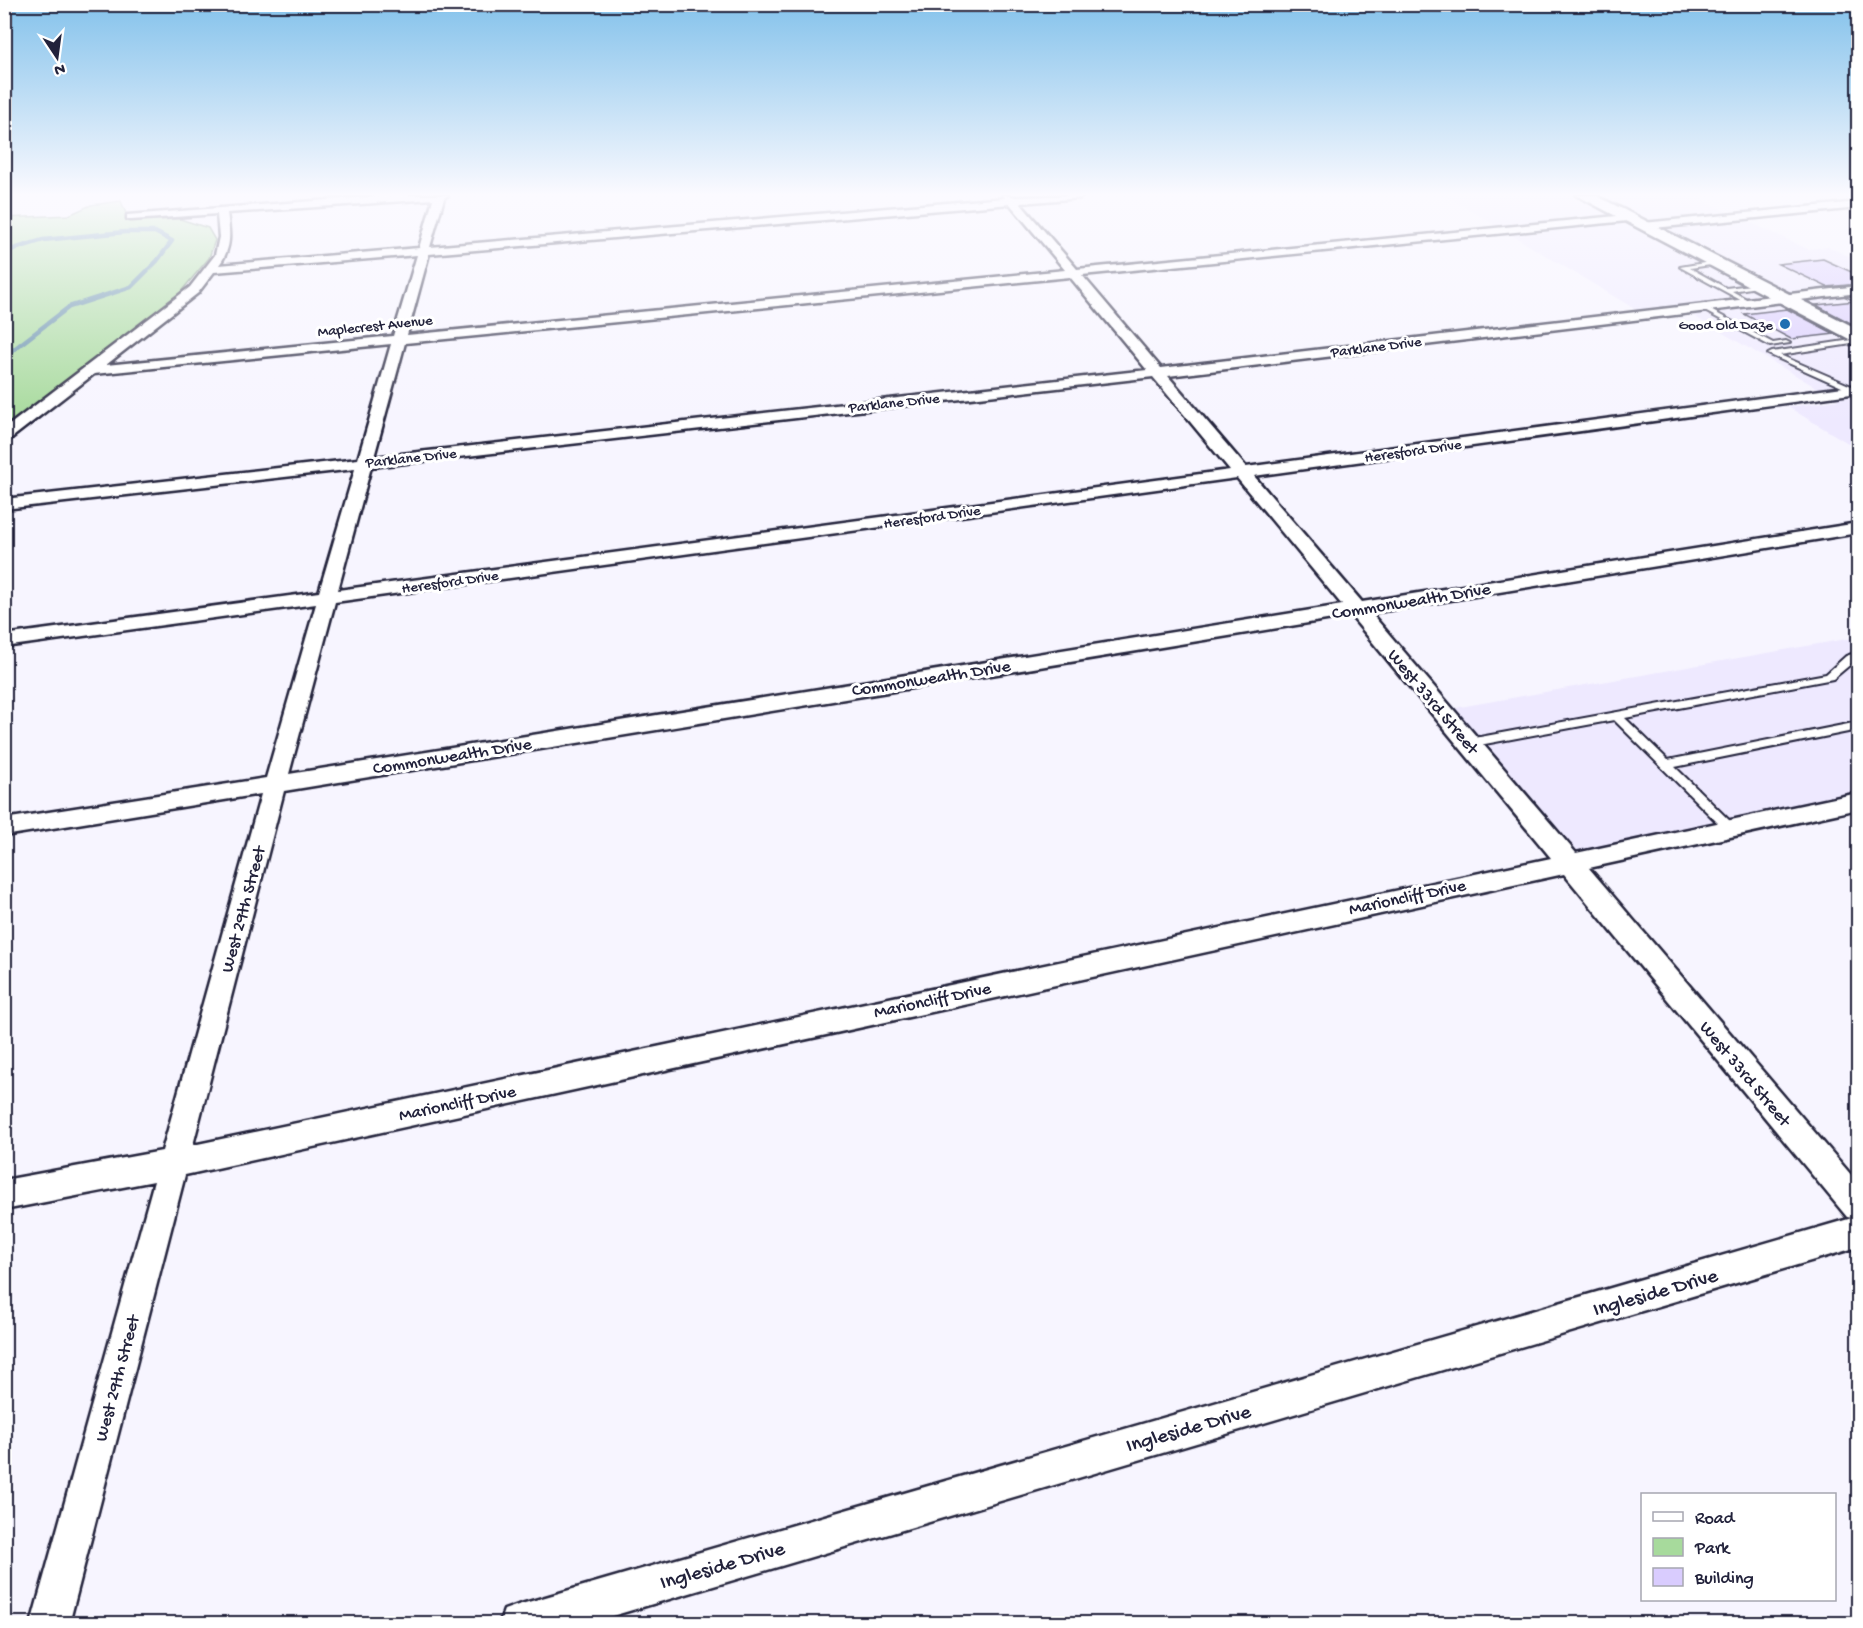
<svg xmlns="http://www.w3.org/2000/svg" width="1863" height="1628" viewBox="0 0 1863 1628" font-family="'Gochi Hand',sans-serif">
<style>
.built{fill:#eee9ff}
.green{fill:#a7da9c;stroke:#647e6c;stroke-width:1.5}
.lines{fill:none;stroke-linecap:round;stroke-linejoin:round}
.stream-far1{stroke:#638ea8;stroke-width:4.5}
.stream{stroke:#638ea8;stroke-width:5}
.building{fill:#d9ccfe;stroke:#22223b;stroke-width:1.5}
.service-casing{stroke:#22223b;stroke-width:4}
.minor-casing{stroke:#22223b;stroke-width:5}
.secondary-casing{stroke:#22223b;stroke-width:5}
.service{fill:#fff;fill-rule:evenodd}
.minor{fill:#fff;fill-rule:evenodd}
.secondary{fill:#fff;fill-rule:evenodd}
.poi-dot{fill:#1f6fb2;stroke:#fff;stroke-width:2}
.labels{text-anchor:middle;stroke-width:6;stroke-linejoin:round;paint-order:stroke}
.far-poi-label{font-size:15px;fill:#22223b;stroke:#fff;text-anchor:end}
.far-street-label{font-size:15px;fill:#22223b;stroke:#fff}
.street-label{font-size:18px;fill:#22223b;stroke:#fff}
.near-street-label{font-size:21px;fill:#22223b;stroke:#fff}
</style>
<rect width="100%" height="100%" fill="#f7f5ff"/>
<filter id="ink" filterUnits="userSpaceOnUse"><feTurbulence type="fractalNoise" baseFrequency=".0167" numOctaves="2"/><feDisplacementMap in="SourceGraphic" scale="12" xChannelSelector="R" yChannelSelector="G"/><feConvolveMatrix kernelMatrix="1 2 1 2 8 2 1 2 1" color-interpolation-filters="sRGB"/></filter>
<g filter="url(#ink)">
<path class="built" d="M 1445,195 L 1691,195 L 1808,249 L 1828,247 L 1858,260 L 1858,449 L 1788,407 L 1838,400 L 1690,314 L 1650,318 Z
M 1858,637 L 1858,801 L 1569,861 L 1443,713 L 1460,707 Z"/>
<path class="green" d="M 121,201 L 129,221 L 180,219 L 208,228 L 215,240 L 209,258 L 173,301 L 5,428 L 4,293 L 9,289 L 9,266 L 5,266 L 5,218 L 69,215 L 91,205 Z"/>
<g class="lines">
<path class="stream-far1" d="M 4,252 L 43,240 L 125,232 L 155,232 L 172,241 L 157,261 L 131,287 L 69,307 L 9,353"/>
<path class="stream" d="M 4,357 L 11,352"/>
</g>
<path class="building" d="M 1823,259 L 1858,275 L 1858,284 L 1827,287 L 1778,264 Z
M 1858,295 L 1858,327 L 1816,305 L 1855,301 L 1846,297 Z
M 1787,309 L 1835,334 L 1791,339 L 1744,314 Z"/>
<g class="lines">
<g class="service-casing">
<path id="service" d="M 1716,261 L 1718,264 L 1690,268 L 1726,288 L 1760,284 L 1763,286 L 1732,291 L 1748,300 L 1748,302 L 1746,303 L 1680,267 Z
M 1701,305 L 1773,343 L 1786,341 L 1790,343 L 1770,346 L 1699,308 L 1698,307 Z
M 1858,339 L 1858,343 L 1780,355 L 1856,388 L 1856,392 L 1853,392 L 1768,354 L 1772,352 Z
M 1858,652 L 1858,658 L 1833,679 L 1625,718 L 1668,760 L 1858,722 L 1858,730 L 1675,767 L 1734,825 L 1736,828 L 1734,831 L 1726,831 L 1614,720 L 1469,747 L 1463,743 L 1469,739 L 1826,674 L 1846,656 Z"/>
</g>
<g class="minor-casing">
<path id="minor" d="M 394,195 L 448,195 L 444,198 L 430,247 L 1005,198 L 1003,195 L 1016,197 L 1085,195 L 1080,198 L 1020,203 L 1077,269 L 1627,215 L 1632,218 L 1627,221 L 1082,275 L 1161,368 L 1858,286 L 1858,293 L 1168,376 L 1246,467 L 1858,385 L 1858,393 L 1254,476 L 1362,602 L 1858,523 L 1858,533 L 1371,613 L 1576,853 L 1858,793 L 1858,809 L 1589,868 L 1858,1183 L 1858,1247 L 585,1624 L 499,1624 L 504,1610 L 518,1605 L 1852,1218 L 1847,1217 L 1564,874 L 185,1175 L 69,1624 L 31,1624 L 154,1181 L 4,1210 L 4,1180 L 162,1151 L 261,794 L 4,836 L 4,819 L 266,778 L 316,604 L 4,647 L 4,635 L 319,592 L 355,469 L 4,509 L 4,499 L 358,459 L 391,344 L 94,374 L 9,440 L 4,441 L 4,429 L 190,287 L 215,255 L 219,237 L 217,214 L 131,220 L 127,219 L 127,215 ZM 433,199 L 419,248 L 219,265 C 232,248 230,233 227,213 ZM 1010,204 L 1065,270 L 407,335 L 429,254 ZM 417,255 L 393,336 L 106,365 L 198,293 L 214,272 ZM 1070,277 L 1147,370 L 374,457 L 405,343 ZM 1153,377 L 1230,470 L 338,590 L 371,467 ZM 1237,478 L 1342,605 L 289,774 L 335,602 ZM 1351,616 L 1551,858 L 193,1145 L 284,791 Z
M 1858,202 L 1858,208 L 1643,229 L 1638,226 L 1643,223 Z"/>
</g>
<g class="secondary-casing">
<path id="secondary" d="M 1576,195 L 1595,195 L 1858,329 L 1858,342 L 1851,340 Z"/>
</g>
<use href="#service" class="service"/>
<use href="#minor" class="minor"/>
<use href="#secondary" class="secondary"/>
</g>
</g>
<linearGradient id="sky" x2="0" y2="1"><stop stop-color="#84c2eb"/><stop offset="0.46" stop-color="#fbfaff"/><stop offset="1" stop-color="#fbfaff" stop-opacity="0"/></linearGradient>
<rect width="1863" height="423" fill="url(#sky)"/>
<circle class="poi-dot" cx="1785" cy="324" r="6"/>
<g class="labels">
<g class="far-poi-label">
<text x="1773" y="329">Good Old Daze</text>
</g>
<g class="far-street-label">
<text transform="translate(375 325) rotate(-6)" y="5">Maplecrest Avenue</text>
<text transform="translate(1376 346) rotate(-7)" y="5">Parklane Drive</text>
<text transform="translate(894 402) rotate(-6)" y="5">Parklane Drive</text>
<text transform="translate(1413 450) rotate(-8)" y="5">Heresford Drive</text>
<text transform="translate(411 457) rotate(-6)" y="5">Parklane Drive</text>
<text transform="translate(932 516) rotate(-8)" y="5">Heresford Drive</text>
<text transform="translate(450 581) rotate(-8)" y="5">Heresford Drive</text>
</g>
<g class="street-label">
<text transform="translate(1411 600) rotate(-9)" y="6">Commonwealth Drive</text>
<text transform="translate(931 677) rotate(-9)" y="6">Commonwealth Drive</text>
<text transform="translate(1434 701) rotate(50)" y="6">West 33rd Street</text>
<text transform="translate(452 755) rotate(-9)" y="6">Commonwealth Drive</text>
<text transform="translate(1407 896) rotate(-12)" y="6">Marioncliff Drive</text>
<text transform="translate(242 909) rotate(-75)" y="6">West 29th Street</text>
<text transform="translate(932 999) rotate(-12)" y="6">Marioncliff Drive</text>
<text transform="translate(1746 1073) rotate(50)" y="6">West 33rd Street</text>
<text transform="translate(457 1102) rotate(-12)" y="6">Marioncliff Drive</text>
<text transform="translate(116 1378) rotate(-75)" y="6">West 29th Street</text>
</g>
<g class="near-street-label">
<text transform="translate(1655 1291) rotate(-16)" y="7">Ingleside Drive</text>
<text transform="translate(1188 1427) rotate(-16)" y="7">Ingleside Drive</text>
<text transform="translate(722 1564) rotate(-16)" y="7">Ingleside Drive</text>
</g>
</g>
<rect width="1863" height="1628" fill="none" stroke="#fff" stroke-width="24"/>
<rect x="12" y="12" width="1839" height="1604" fill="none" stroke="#22223b" stroke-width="2" filter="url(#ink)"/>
<rect x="1641" y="1493" width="195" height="108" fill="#ffffff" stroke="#a7a7b1" stroke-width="1.5"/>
<rect x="1653" y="1512" width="30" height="9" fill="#ffffff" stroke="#a7a7b1" stroke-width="1.5"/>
<text x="1695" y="1523" font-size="18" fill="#22223b">Road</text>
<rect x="1653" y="1538" width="30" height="18" fill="#a7da9c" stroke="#a7a7b1" stroke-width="1.5"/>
<text x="1695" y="1553" font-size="18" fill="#22223b">Park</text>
<rect x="1653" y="1568" width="30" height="18" fill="#d9ccfe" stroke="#a7a7b1" stroke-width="1.5"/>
<text x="1695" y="1583" font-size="18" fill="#22223b">Building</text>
<g transform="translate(57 57) rotate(167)" stroke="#ffffff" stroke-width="4.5" paint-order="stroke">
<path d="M0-4.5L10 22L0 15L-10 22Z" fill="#22223b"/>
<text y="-9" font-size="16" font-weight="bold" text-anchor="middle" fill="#22223b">N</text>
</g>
</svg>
